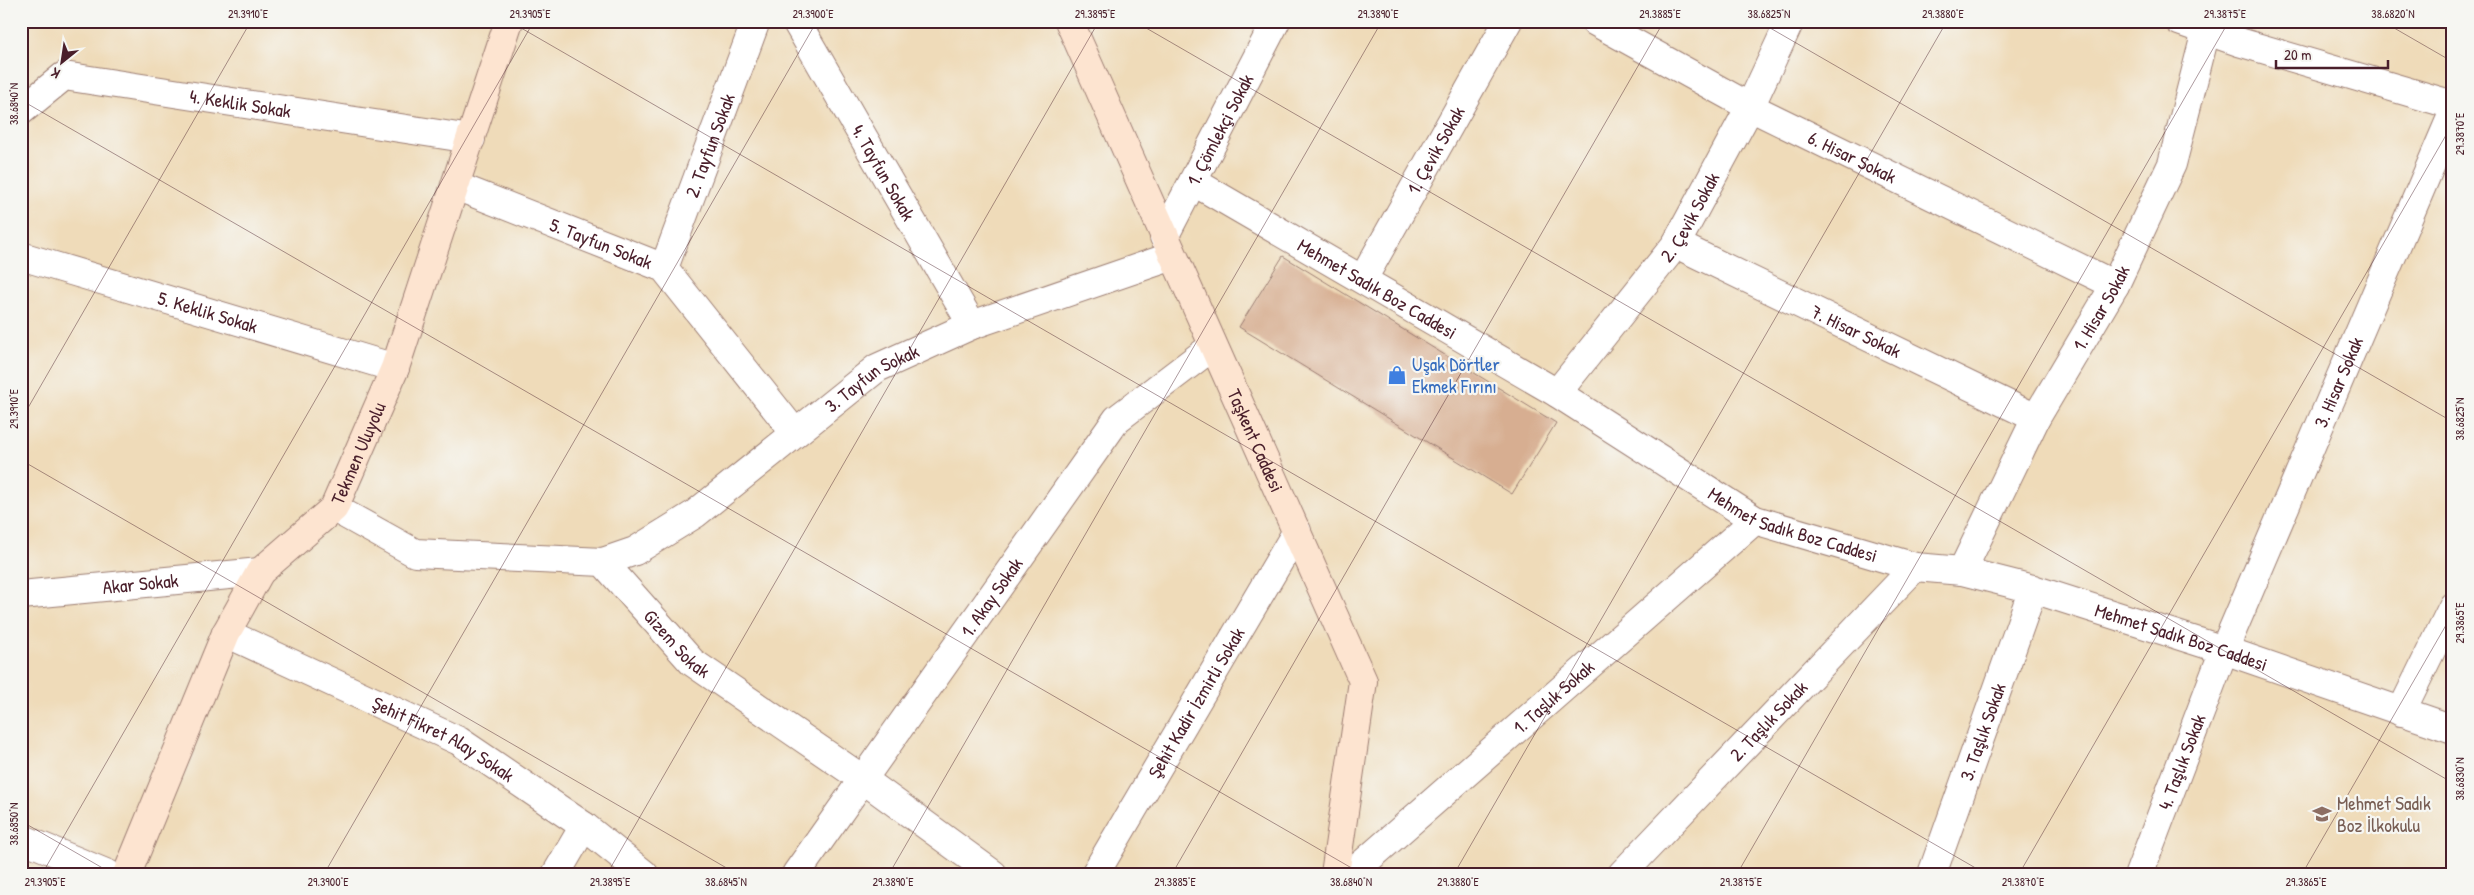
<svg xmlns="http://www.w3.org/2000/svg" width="2474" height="895" viewBox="0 0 2474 895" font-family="'Patrick Hand',sans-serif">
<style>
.building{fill:#d7ae91}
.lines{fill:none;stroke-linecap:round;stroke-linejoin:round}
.street-casing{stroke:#9c7d72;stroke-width:30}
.secondary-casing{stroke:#9c7d72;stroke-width:30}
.street{stroke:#fff;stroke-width:28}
.secondary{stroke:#fde4d0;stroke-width:28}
.ticks{fill:none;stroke:#4a1f2b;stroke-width:1;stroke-opacity:0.45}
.labels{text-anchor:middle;stroke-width:4.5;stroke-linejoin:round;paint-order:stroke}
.street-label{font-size:19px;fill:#4a1f2b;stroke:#f6f6f2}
.shop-label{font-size:19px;fill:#366cbe;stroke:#f6f6f2;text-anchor:start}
.education-label{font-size:19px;fill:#785e54;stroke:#f6f6f2;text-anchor:start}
.neatline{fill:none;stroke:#4a1f2b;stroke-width:2}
.ticks-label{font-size:12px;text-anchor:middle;fill:#4a1f2b}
</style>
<rect width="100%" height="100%" fill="#f6f6f2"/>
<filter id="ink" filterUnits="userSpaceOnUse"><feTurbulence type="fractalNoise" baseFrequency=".02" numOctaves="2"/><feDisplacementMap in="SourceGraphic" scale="10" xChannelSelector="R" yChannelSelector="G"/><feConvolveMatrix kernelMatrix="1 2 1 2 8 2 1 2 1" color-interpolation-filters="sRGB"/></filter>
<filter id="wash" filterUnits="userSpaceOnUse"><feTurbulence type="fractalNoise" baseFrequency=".0096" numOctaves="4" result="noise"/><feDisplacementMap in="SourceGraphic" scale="20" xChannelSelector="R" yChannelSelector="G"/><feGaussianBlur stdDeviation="1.12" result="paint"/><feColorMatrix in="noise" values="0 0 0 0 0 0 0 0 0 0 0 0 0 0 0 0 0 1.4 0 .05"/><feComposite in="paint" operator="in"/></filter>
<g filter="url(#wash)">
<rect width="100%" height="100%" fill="#efdbb9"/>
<g id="blocks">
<path class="building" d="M 1283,256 L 1556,423 L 1512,494 L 1239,327 Z"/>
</g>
</g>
<g filter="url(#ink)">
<use href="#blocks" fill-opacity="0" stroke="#9c7d72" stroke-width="1"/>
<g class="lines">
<g class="street-casing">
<g id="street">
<path id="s1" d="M 796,21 L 972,325"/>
<path id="s2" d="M 1594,21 L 1750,107 L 2115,285"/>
<path d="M 2179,21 L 2239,42 L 2453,105"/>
<path id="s3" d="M 21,111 L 64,76 L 471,139"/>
<path id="s4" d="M 1194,182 L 1557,393 L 1755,520 L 1915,567 L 1962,571 L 2033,589 L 2224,650 L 2453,729"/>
<path id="s5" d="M 456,186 L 664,268 L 795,433"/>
<path id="s6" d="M 1164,237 L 1276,21"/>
<path id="s7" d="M 1676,244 L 2036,418"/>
<path id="s8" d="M 21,256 L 395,368"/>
<path id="s9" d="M 664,268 L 756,21"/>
<path id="s10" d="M 1363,279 L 1508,21"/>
<path id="s11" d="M 1557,393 L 1676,244 L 1750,107 L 1790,21"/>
<path id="s12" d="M 334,508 L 415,553 L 603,562 L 692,662 L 864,780 L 993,874"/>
<path id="s13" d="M 603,562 L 635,551 L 695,514 L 877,368 L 972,325 L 1173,256"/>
<path id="s14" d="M 1962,571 L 2036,418 L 2115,285 L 2172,164 L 2206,31"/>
<path id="s15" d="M 21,595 L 260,572"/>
<path id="s16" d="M 226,633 L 459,741 L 584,826 L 644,874"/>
<path d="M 2401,712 L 2453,606"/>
<path d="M 21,838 L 108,874"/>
<path d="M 556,874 L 584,826"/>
<path id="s17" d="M 796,874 L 1117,419 L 1213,346"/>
<path id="s18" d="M 1095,874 L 1297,531"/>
<path id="s19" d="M 1351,874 L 1755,520"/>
<path id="s20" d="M 1622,874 L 1915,567"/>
<path id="s21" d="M 1932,874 L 2033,589"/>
<path id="s22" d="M 2139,874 L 2224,650 L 2453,113"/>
</g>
</g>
<g class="secondary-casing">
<g id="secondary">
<path id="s23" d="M 1069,21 L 1363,681 L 1335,874"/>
<path id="s24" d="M 127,874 L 226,633 L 260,572 L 334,508 L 395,368 L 509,21"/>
</g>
</g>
<use href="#street" class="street"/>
<use href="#secondary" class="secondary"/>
</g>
</g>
<path class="ticks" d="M 509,21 L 1986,874M 1134,21 L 2453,783M 1758,21 L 2453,422M 2382,21 L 2453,62M 21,100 L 1362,874M 21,420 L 251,21M 21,460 L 737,874M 21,821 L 113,874M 42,874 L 534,21M 324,874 L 817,21M 607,874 L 1099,21M 889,874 L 1382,21M 1172,874 L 1664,21M 1454,874 L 1947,21M 1737,874 L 2229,21M 2019,874 L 2453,123M 2302,874 L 2453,613"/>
<defs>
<g id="shop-bare" transform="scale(1.5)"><path d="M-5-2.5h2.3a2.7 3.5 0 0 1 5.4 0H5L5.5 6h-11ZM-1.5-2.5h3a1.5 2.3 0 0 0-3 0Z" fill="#3f7fe0" stroke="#f6f6f2" stroke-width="2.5" paint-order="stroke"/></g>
<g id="school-bare" transform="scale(1.5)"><path d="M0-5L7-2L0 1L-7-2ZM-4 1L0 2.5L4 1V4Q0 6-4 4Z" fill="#8d6e63" stroke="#f6f6f2" stroke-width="2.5" paint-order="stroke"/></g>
</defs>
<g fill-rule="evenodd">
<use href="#shop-bare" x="1397" y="375"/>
<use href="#school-bare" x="2322" y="814"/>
</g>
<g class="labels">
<g class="street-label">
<text dy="7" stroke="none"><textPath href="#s3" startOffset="234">4. Keklik Sokak</textPath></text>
<text dy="7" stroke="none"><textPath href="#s6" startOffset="121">1. Çömlekçi Sokak</textPath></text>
<text dy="7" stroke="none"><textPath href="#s9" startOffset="131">2. Tayfun Sokak</textPath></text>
<text dy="7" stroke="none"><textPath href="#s10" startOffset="148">1. Çevik Sokak</textPath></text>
<text dy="7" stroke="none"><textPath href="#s2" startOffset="292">6. Hisar Sokak</textPath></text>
<text dy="7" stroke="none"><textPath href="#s1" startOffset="175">4. Tayfun Sokak</textPath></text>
<text dy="7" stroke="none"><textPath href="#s11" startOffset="221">2. Çevik Sokak</textPath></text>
<text dy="7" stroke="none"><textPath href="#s5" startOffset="156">5. Tayfun Sokak</textPath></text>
<text dy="7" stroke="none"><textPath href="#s4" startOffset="212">Mehmet Sadık Boz Caddesi</textPath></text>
<text dy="7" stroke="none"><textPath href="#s14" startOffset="298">1. Hisar Sokak</textPath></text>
<text dy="7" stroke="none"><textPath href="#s8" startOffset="195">5. Keklik Sokak</textPath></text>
<text dy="7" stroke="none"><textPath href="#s7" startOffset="200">7. Hisar Sokak</textPath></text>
<text dy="7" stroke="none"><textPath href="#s13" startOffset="328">3. Tayfun Sokak</textPath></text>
<text dy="7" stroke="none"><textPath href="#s22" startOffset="531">3. Hisar Sokak</textPath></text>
<text dy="7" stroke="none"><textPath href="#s23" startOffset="459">Taşkent Caddesi</textPath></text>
<text dy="7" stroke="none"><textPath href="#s24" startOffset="488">Tekmen Uluyolu</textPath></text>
<text dy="7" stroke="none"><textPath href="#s4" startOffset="692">Mehmet Sadık Boz Caddesi</textPath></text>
<text dy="7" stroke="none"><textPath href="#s15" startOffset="120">Akar Sokak</textPath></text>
<text dy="7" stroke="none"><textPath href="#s17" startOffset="339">1. Akay Sokak</textPath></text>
<text dy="7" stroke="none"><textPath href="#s4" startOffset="1098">Mehmet Sadık Boz Caddesi</textPath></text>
<text dy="7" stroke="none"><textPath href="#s12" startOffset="391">Gizem Sokak</textPath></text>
<text dy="7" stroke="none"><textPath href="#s19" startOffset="269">1. Taşlık Sokak</textPath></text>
<text dy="7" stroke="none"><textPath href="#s18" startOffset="199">Şehit Kadir İzmirli Sokak</textPath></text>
<text dy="7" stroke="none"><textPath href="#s20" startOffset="212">2. Taşlık Sokak</textPath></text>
<text dy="7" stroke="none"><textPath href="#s21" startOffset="151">3. Taşlık Sokak</textPath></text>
<text dy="7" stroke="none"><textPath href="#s16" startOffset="242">Şehit Fikret Alay Sokak</textPath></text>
<text dy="7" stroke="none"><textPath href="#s22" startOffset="120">4. Taşlık Sokak</textPath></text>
</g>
<g class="shop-label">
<text x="1412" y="371">Uşak Dörtler<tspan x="1412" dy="22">Ekmek Fırını</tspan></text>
</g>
<g class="education-label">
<text x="2337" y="810">Mehmet Sadık<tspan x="2337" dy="22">Boz İlkokulu</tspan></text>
</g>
</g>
<rect width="2474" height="895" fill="none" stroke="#f6f6f2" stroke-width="55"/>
<g transform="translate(62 62) rotate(210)" stroke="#f6f6f2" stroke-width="4" paint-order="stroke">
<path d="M0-4L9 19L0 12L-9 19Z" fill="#4a1f2b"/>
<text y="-8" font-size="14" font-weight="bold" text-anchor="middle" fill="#4a1f2b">K</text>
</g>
<path d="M2276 60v8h112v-8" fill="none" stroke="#4a1f2b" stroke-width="2.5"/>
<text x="2284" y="60" font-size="15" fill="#4a1f2b" stroke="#f6f6f2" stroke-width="4" paint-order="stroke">20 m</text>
<rect x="28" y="28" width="2418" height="840" class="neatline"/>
<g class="ticks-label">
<text x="248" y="18">29.3910°E</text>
<text x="530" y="18">29.3905°E</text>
<text x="813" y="18">29.3900°E</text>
<text x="1095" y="18">29.3895°E</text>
<text x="1378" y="18">29.3890°E</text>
<text x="1660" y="18">29.3885°E</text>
<text x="1769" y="18">38.6825°N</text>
<text x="1943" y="18">29.3880°E</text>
<text x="2225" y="18">29.3875°E</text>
<text x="2393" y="18">38.6820°N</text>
<text transform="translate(14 104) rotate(-90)" y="4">38.6840°N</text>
<text transform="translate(2460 134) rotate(-90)" y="4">29.3870°E</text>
<text transform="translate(14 409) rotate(-90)" y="4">29.3910°E</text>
<text transform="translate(2460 419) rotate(-90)" y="4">38.6825°N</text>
<text transform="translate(2460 623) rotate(-90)" y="4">29.3865°E</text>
<text transform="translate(2460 779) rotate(-90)" y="4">38.6830°N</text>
<text transform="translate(14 824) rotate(-90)" y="4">38.6850°N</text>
<text x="45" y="886">29.3905°E</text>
<text x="328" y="886">29.3900°E</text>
<text x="610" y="886">29.3895°E</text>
<text x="726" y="886">38.6845°N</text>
<text x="893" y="886">29.3890°E</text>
<text x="1175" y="886">29.3885°E</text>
<text x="1351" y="886">38.6840°N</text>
<text x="1458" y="886">29.3880°E</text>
<text x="1741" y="886">29.3875°E</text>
<text x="2023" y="886">29.3870°E</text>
<text x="2306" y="886">29.3865°E</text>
</g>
</svg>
